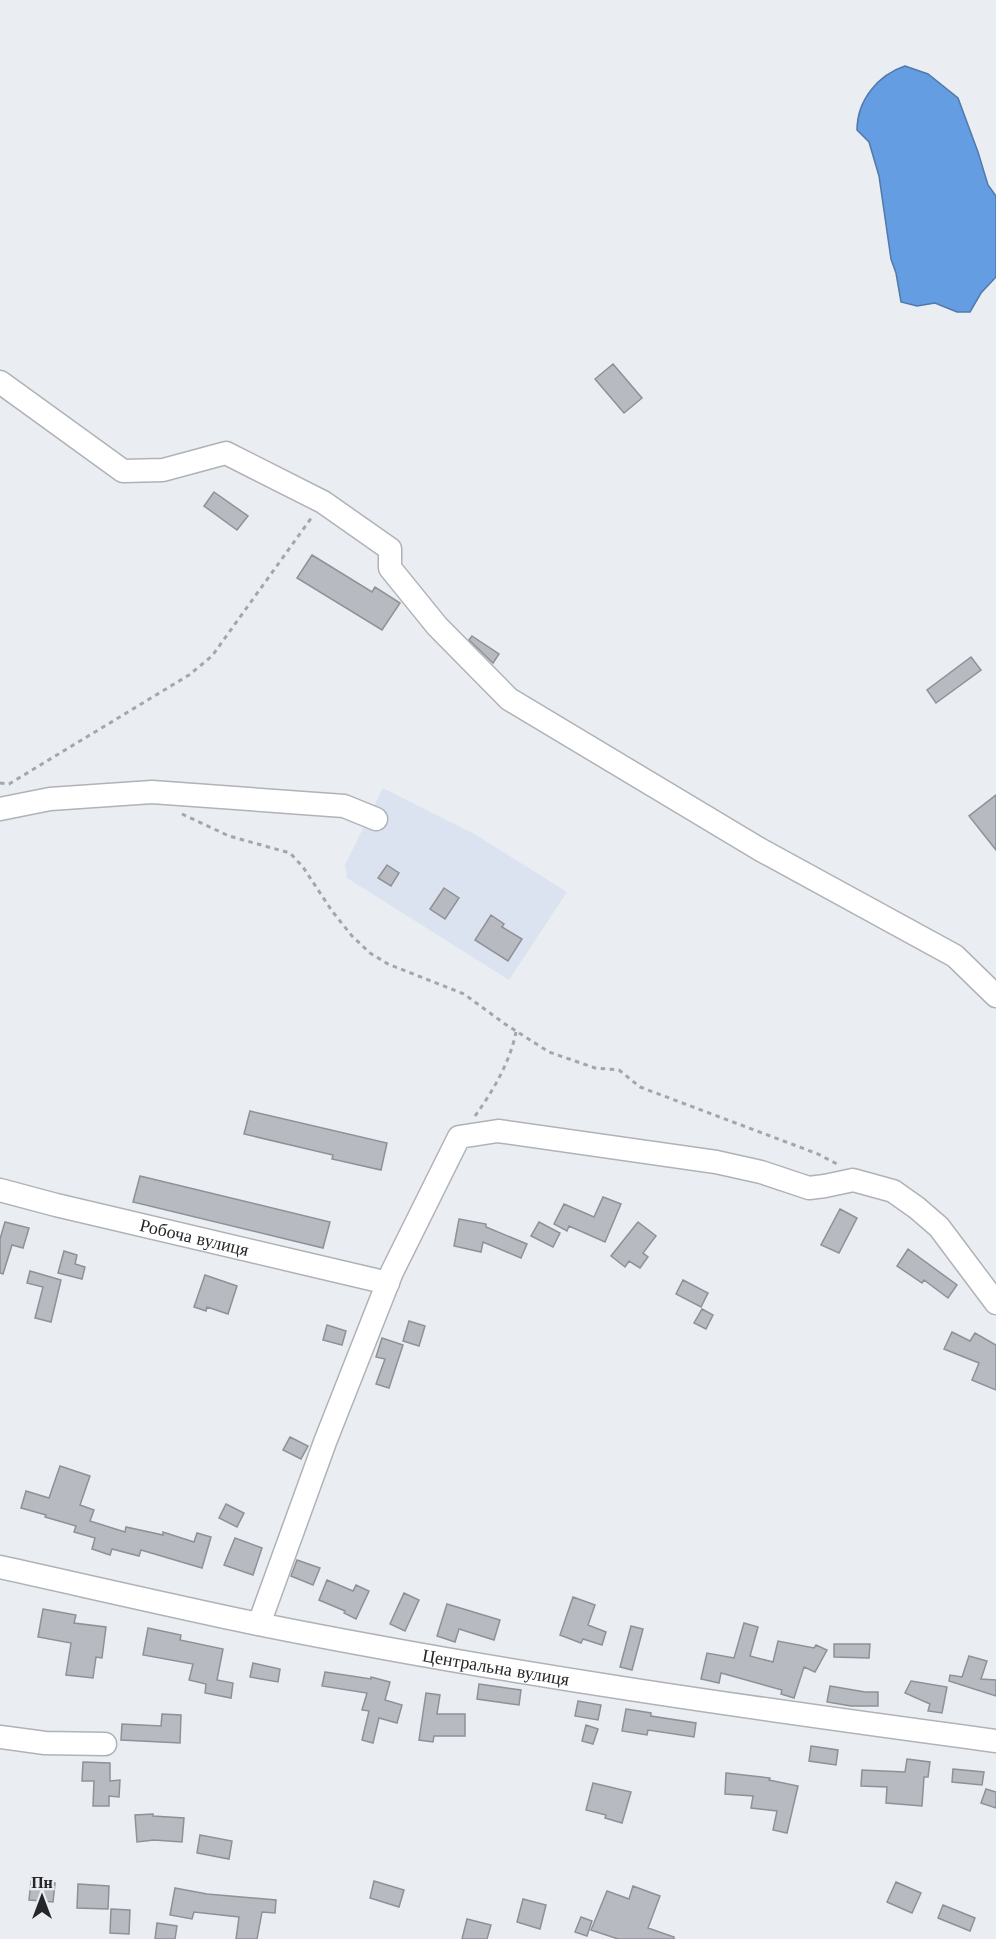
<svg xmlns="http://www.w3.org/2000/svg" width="996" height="1939" viewBox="0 0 996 1939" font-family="'Libre Baskerville',serif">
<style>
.built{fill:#dce3f0}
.water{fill:#649de1;stroke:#5179aa;stroke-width:1.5}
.building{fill:#b7bac0;stroke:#8e9196;stroke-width:1.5}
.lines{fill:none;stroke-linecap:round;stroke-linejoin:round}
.minor-casing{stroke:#afb2b7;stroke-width:25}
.path{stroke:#a4a6aa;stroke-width:3;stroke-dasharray:4.5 4.5;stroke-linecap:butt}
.minor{stroke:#fff;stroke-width:22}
.labels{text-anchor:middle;stroke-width:4.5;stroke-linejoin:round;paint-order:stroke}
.street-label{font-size:18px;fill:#252628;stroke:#eaedf2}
</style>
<rect width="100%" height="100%" fill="#eaedf2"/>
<path class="built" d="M 383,788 L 476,835 L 567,892 L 509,980 L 347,878 L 345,865 Z"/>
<path class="water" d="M 905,66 L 928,74 L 958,98 L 978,152 L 988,185 L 996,196 L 996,277 L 981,293 L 970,312 L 957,312 L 935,303 L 917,306 L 901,302 L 896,273 L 891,259 L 879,176 L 869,142 L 857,130 C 857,100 878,75 905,66 Z"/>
<path class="building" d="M 613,364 L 642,398 L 624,413 L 595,379 Z
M 214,492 L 248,516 L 237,530 L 204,506 Z
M 312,555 L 372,592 L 375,587 L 400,603 L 382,630 L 297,578 Z
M 472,636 L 499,654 L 493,663 L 469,640 Z
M 971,657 L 981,670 L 936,703 L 927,690 Z
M 996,795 L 996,850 L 969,816 Z
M 387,865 L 399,873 L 391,886 L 378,878 Z
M 444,888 L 459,898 L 445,919 L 430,909 Z
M 491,915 L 504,924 L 502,927 L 522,939 L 508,961 L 475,940 Z
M 250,1111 L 387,1143 L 381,1170 L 332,1159 L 333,1155 L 244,1134 Z
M 140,1176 L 330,1222 L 323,1248 L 133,1202 Z
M 603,1197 L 621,1204 L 605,1242 L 569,1226 L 567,1231 L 554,1224 L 564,1204 L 594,1217 Z
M 840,1209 L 857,1218 L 839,1253 L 821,1245 Z
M 459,1219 L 486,1224 L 486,1227 L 527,1244 L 521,1258 L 483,1242 L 481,1252 L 454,1246 Z
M 5,1222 L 29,1228 L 23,1248 L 12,1245 L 3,1274 L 0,1273 L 0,1239 Z
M 539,1222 L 560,1233 L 553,1247 L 531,1236 Z
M 638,1222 L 656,1236 L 643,1253 L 648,1257 L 640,1268 L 629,1261 L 625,1267 L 611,1256 Z
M 908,1249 L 957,1285 L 948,1298 L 924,1280 L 922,1283 L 897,1266 Z
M 64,1251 L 77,1255 L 75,1264 L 85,1267 L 82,1279 L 58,1273 Z
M 30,1271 L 61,1280 L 51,1322 L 35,1318 L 43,1287 L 27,1283 Z
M 205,1275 L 237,1286 L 228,1314 L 207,1307 L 206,1311 L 194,1307 Z
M 683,1280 L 708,1293 L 701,1307 L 676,1294 Z
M 702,1309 L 713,1315 L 706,1329 L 694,1323 Z
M 409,1321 L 425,1326 L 419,1346 L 403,1341 Z
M 327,1325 L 346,1331 L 342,1345 L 323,1340 Z
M 952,1332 L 970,1341 L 975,1333 L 996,1345 L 996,1390 L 972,1380 L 979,1363 L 944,1349 Z
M 382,1338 L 403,1345 L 389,1388 L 376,1384 L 385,1359 L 376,1357 Z
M 290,1437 L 308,1446 L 301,1459 L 283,1450 Z
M 60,1466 L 90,1476 L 80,1505 L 94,1510 L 90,1521 L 125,1532 L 126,1527 L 163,1535 L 163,1532 L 194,1542 L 197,1533 L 211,1537 L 202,1568 L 141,1550 L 139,1556 L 112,1549 L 110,1555 L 92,1549 L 95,1538 L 74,1532 L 76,1526 L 45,1517 L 46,1515 L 21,1508 L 26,1491 L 49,1498 Z
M 226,1504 L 244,1513 L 237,1527 L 219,1518 Z
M 235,1538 L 262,1548 L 253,1575 L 224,1565 Z
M 297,1560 L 320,1568 L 313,1585 L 291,1576 Z
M 327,1580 L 353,1591 L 356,1585 L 369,1591 L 356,1619 L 344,1613 L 345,1611 L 319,1600 Z
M 404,1593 L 419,1600 L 405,1631 L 390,1624 Z
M 573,1597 L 595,1605 L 588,1625 L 606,1632 L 602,1645 L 583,1639 L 581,1643 L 560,1635 Z
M 447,1604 L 500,1620 L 494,1640 L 459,1629 L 455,1642 L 437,1636 Z
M 43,1609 L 76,1615 L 74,1623 L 106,1627 L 102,1658 L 96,1657 L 93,1678 L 66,1675 L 71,1643 L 38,1637 Z
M 744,1623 L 758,1627 L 750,1656 L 773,1662 L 778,1641 L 814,1648 L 816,1645 L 827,1650 L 815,1672 L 804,1667 L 794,1698 L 781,1694 L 782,1690 L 721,1673 L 719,1683 L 701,1679 L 707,1653 L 734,1658 Z
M 631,1626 L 643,1629 L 632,1670 L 620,1667 Z
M 148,1628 L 181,1635 L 180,1640 L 223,1649 L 217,1680 L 233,1683 L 231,1698 L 205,1693 L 206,1684 L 189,1680 L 193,1664 L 143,1655 Z
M 834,1644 L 870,1644 L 869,1658 L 834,1657 Z
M 969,1656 L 987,1661 L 981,1679 L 996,1680 L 996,1696 L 949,1681 L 950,1675 L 962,1677 Z
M 253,1663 L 280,1669 L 278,1682 L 250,1677 Z
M 325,1672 L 371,1679 L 371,1677 L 390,1682 L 385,1700 L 402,1705 L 397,1723 L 379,1718 L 373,1743 L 362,1740 L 369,1711 L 362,1710 L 367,1693 L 322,1686 Z
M 911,1681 L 947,1687 L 942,1713 L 928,1711 L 930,1704 L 905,1693 Z
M 479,1684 L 521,1690 L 519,1705 L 477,1699 Z
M 830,1686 L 865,1692 L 878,1692 L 878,1706 L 851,1706 L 827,1702 Z
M 426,1693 L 440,1695 L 437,1714 L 465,1714 L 465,1736 L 434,1736 L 433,1742 L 419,1740 Z
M 578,1701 L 601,1705 L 598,1720 L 575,1716 Z
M 626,1709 L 651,1713 L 651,1716 L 696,1723 L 694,1737 L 648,1730 L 647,1735 L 622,1731 Z
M 162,1714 L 181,1715 L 180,1743 L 121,1740 L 122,1724 L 161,1726 Z
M 586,1725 L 598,1729 L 593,1744 L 582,1741 Z
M 811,1746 L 838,1750 L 836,1765 L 809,1761 Z
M 907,1759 L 930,1762 L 928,1777 L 924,1777 L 922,1806 L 886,1803 L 887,1787 L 861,1786 L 862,1770 L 905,1772 Z
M 83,1762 L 110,1763 L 110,1781 L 120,1780 L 119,1797 L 109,1796 L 109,1806 L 93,1806 L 94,1781 L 82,1781 Z
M 953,1769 L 984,1772 L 982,1785 L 952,1782 Z
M 726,1773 L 770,1778 L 769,1780 L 798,1786 L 787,1833 L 773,1830 L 777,1811 L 751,1808 L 753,1796 L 725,1794 Z
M 593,1783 L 631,1792 L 622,1823 L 605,1818 L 606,1815 L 586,1810 Z
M 986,1789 L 996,1792 L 996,1808 L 981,1803 Z
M 153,1814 L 153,1816 L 184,1818 L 182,1842 L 154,1840 L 137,1842 L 135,1815 Z
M 200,1835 L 232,1841 L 229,1859 L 197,1853 Z
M 31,1881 L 55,1883 L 53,1902 L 29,1900 Z
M 374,1881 L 404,1890 L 399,1907 L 370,1898 Z
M 896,1882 L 921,1893 L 912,1913 L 887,1902 Z
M 78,1884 L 109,1886 L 108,1909 L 77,1908 Z
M 633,1886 L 660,1896 L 648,1928 L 674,1937 L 674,1939 L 618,1939 L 591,1930 L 607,1891 L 629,1899 Z
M 175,1888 L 207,1894 L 276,1900 L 275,1913 L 262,1912 L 257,1939 L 236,1939 L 239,1917 L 194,1912 L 192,1919 L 170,1915 Z
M 523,1899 L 546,1905 L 540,1929 L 517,1922 Z
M 943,1905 L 975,1918 L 970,1931 L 938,1918 Z
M 111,1909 L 130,1910 L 129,1934 L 110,1933 Z
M 581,1917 L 592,1921 L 587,1936 L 575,1932 Z
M 467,1919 L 491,1925 L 487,1939 L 462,1939 Z
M 157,1923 L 177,1926 L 175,1939 L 155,1939 Z"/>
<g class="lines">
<g class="minor-casing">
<g id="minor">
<path d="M 0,382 L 123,471 L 163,470 L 226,453 L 323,502 L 390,549 L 390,568 L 437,626 L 509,699 L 761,850 L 955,956 L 996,996"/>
<path d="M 0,809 L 50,799 L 152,792 L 344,806 L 376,819"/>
<path id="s1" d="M 0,1190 L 56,1205 L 388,1283"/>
<path id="s2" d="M 0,1567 C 86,1586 172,1606 258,1624 C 502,1673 749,1708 996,1741"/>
<path d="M 259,1624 L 325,1442 L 392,1272 L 459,1137 L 498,1131 L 716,1162 L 761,1172 L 809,1188 L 825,1186 L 853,1180 L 893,1191 L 917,1208 L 939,1227 L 996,1303"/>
<path d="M 0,1737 L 45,1743 L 105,1744"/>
</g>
</g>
<path class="path" d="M 0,783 L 9,784 L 189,675 L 212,656 L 312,517
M 182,814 L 229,836 L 290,853 L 303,867 L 332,911 L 352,936 L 370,953 L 388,964 L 464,994 L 505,1024 L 549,1052 L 595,1068 L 619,1070 L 640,1087 L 818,1154 L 837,1164
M 475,1116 C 493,1091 510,1062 516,1032"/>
<use href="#minor" class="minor"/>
</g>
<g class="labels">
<g class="street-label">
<text dy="6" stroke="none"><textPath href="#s1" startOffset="200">Робоча вулиця</textPath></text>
<text dy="6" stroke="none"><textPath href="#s2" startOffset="506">Центральна вулиця</textPath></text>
</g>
</g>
<g transform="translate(42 1897)" stroke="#eaedf2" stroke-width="4.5" paint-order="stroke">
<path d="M0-4.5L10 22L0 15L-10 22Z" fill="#252628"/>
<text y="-9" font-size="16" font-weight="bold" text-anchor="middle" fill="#252628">Пн</text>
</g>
</svg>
